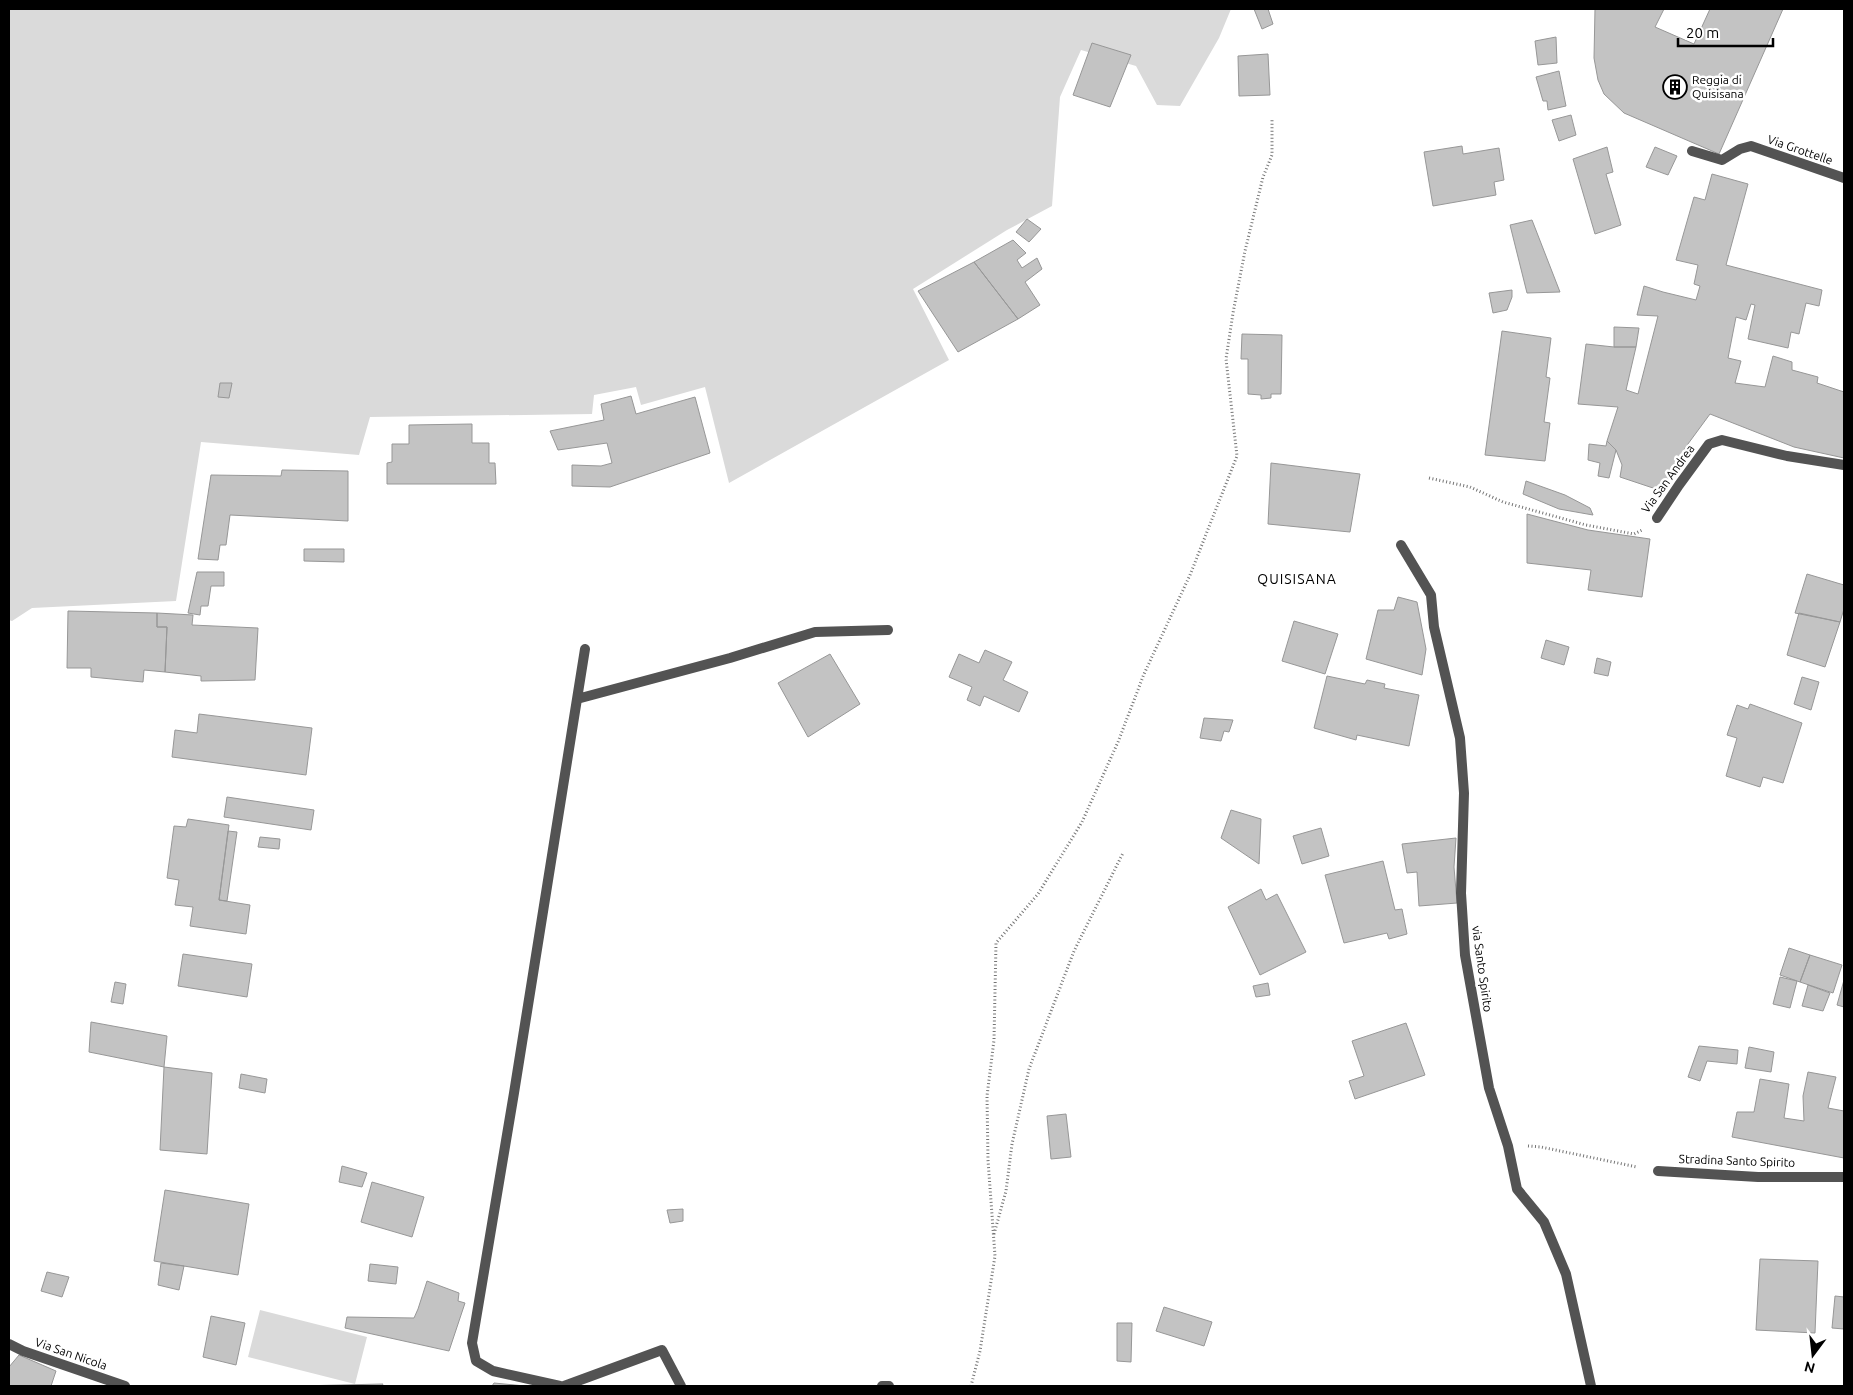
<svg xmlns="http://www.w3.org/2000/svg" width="1853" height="1395" viewBox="0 0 1853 1395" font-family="Ubuntu,sans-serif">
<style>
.green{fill:#dadada}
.building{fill:#c3c3c3;stroke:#979797}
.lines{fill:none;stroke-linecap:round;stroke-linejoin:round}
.path{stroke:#757575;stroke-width:3;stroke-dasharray:1 2.5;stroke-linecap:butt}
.lane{stroke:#535353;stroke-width:10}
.street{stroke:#535353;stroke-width:10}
.labels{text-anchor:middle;stroke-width:5;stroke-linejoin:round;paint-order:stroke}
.poi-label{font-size:12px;fill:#000;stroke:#fff;text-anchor:start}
.street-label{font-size:12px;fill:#000;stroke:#fff}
.neighbourhood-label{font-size:14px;letter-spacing:1px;fill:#000;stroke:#fff}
</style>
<rect width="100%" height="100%" fill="#fff"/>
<path class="green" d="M 9,9 L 1231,9 L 1219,38 L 1180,106 L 1157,105 L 1136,66 L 1081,50 L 1060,97 L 1052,206 L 1007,230 L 913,289 L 949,360 L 729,483 L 705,387 L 641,405 L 636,387 L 594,395 L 592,414 L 370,417 L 359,455 L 201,442 L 176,601 L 32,608 L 12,621 L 9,620 Z
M 260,1310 L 367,1337 L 355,1384 L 248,1357 Z"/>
<path class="building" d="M 1254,9 L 1268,9 L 1273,24 L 1262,29 Z
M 1595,9 L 1664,9 L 1655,27 L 1694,44 L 1710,9 L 1783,9 L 1719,154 L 1624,113 L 1604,94 L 1598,80 L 1594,58 Z
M 1556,37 L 1557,63 L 1538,65 L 1535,41 Z
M 1092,43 L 1131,55 L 1110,107 L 1073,95 Z
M 1268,54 L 1270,95 L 1239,96 L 1238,56 Z
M 1559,71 L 1566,106 L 1548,110 L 1547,101 L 1543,101 L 1536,77 Z
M 1571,115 L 1576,135 L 1559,141 L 1552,120 Z
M 1462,146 L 1463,154 L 1499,148 L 1504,180 L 1494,182 L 1496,195 L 1433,206 L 1424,152 Z
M 1607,147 L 1613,172 L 1606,174 L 1621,225 L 1595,234 L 1573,159 Z
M 1655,147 L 1677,156 L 1668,175 L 1646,167 Z
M 1712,174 L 1748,184 L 1726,265 L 1822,290 L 1819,306 L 1806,303 L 1799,334 L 1791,332 L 1788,348 L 1748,339 L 1755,305 L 1751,304 L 1746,320 L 1736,317 L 1728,358 L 1741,361 L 1735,383 L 1765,387 L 1773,356 L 1792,362 L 1792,370 L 1818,377 L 1817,383 L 1844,392 L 1844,458 L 1794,447 L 1710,414 L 1685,448 L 1662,491 L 1620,477 L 1622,465 L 1616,450 L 1607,441 L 1618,407 L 1578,404 L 1586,344 L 1614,347 L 1636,347 L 1626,390 L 1638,394 L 1658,316 L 1637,315 L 1644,286 L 1663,292 L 1696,300 L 1700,286 L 1694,284 L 1698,265 L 1676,260 L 1694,197 L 1705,200 Z
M 1027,219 L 1041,229 L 1029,242 L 1016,232 Z
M 1532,220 L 1560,292 L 1527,293 L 1510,225 Z
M 1013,240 L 1026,253 L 1017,260 L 1022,268 L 1037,258 L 1042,269 L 1025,282 L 1040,305 L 1018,319 L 974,262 Z
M 974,262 L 1018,319 L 958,352 L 918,291 Z
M 1512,290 L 1512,297 L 1507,310 L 1493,313 L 1489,293 Z
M 1614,327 L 1639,328 L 1636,347 L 1614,347 Z
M 1502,331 L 1551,338 L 1546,377 L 1550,378 L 1544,422 L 1550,423 L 1545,461 L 1485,455 Z
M 1242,334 L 1282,335 L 1281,394 L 1271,394 L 1271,398 L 1261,399 L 1261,395 L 1248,394 L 1248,359 L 1241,359 Z
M 220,383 L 232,383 L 229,398 L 218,397 Z
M 631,396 L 636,414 L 695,397 L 710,453 L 610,487 L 572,486 L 572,465 L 601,466 L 612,463 L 607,443 L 558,450 L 550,431 L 604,420 L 601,404 Z
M 472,424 L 472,443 L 489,443 L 489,463 L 495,463 L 496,484 L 387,484 L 387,463 L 392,462 L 392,444 L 409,444 L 409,425 Z
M 1607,441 L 1616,450 L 1609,478 L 1598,476 L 1600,463 L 1588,460 L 1589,444 L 1606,446 Z
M 1271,463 L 1360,474 L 1350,532 L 1268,524 Z
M 282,470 L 348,471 L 348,521 L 230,515 L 226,545 L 220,545 L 218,560 L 198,559 L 211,475 L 281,476 Z
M 1526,481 L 1565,495 L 1590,508 L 1593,515 L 1559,509 L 1523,494 Z
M 1527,514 L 1588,530 L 1650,539 L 1642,597 L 1588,590 L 1591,570 L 1527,563 Z
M 304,549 L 344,549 L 344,562 L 304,561 Z
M 197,572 L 224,572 L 224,586 L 211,586 L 208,606 L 201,606 L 200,615 L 188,613 Z
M 1807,574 L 1844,585 L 1844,609 L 1840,622 L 1795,613 Z
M 1398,597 L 1417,602 L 1426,649 L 1422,675 L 1366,659 L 1378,610 L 1394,610 Z
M 68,611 L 157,613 L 157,627 L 167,627 L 165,672 L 144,670 L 143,682 L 91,677 L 91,668 L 67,668 Z
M 157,613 L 193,615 L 192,625 L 258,628 L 255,680 L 201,681 L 201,676 L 165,672 L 167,627 L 157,627 Z
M 1799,613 L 1840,622 L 1825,667 L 1787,655 Z
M 1294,621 L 1338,634 L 1325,674 L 1282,661 Z
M 1546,640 L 1569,647 L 1564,665 L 1541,658 Z
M 985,650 L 1012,662 L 1003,680 L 1028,692 L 1019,712 L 984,696 L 980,706 L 967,700 L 972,687 L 949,677 L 959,654 L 979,663 Z
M 830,654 L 860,704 L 808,737 L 778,683 Z
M 1597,658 L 1611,662 L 1608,676 L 1594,673 Z
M 1327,676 L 1365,684 L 1367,680 L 1385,684 L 1384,688 L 1419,695 L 1409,746 L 1357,735 L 1356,740 L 1314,728 Z
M 1802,677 L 1819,682 L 1811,710 L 1794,704 Z
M 1750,704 L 1802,723 L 1783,783 L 1763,777 L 1760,787 L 1726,776 L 1737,738 L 1727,735 L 1737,705 L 1748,709 Z
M 199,714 L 312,728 L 306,775 L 172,757 L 175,730 L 197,733 Z
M 1204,718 L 1233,720 L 1229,732 L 1224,731 L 1221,741 L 1200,738 Z
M 227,797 L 314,810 L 311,830 L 224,817 Z
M 1231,810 L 1261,819 L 1259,864 L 1221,838 Z
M 188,819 L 229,825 L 219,900 L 250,905 L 246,934 L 190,926 L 193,907 L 175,905 L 179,880 L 167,878 L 174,826 L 186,827 Z
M 1321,828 L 1329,856 L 1302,864 L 1293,836 Z
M 228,831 L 237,832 L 227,901 L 219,900 Z
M 260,837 L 280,839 L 279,849 L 258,847 Z
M 1456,838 L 1454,867 L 1457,903 L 1419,906 L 1417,872 L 1407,873 L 1402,844 Z
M 1383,861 L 1395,910 L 1402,909 L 1407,934 L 1389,939 L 1387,933 L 1344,943 L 1325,875 Z
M 1261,889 L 1266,900 L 1277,894 L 1306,952 L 1260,975 L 1228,907 Z
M 1789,948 L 1810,955 L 1800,982 L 1780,975 Z
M 183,954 L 252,964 L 247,997 L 178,986 Z
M 1810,955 L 1842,965 L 1833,993 L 1800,982 Z
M 1780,977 L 1797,981 L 1790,1008 L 1773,1004 Z
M 1844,980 L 1844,1007 L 1837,1005 Z
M 115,982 L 126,984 L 123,1004 L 111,1002 Z
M 1268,983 L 1270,995 L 1256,997 L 1253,986 Z
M 1808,985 L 1830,993 L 1823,1011 L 1802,1006 Z
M 91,1022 L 167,1036 L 164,1067 L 89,1052 Z
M 1406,1023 L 1425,1075 L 1355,1099 L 1349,1081 L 1364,1076 L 1352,1041 Z
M 1699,1046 L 1738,1050 L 1737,1064 L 1707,1061 L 1700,1081 L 1688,1077 Z
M 1749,1047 L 1774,1052 L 1771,1072 L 1745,1068 Z
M 164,1067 L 212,1073 L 207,1154 L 160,1150 Z
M 1808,1072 L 1836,1077 L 1828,1108 L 1844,1111 L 1844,1158 L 1732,1137 L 1737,1112 L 1754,1112 L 1760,1079 L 1789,1084 L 1784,1118 L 1804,1121 L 1803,1096 Z
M 241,1074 L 267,1079 L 265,1093 L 239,1088 Z
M 1066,1114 L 1071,1157 L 1051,1159 L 1047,1116 Z
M 342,1166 L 367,1173 L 362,1187 L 339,1182 Z
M 372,1182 L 424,1197 L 412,1237 L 361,1222 Z
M 165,1190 L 249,1204 L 238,1275 L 154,1261 Z
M 683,1209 L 683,1221 L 670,1223 L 667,1210 Z
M 1760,1259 L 1818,1261 L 1815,1333 L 1756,1330 Z
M 161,1263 L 184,1266 L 179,1290 L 158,1285 Z
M 370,1264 L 398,1267 L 396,1284 L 368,1281 Z
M 47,1272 L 69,1277 L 62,1297 L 41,1291 Z
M 427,1281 L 459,1293 L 458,1301 L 465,1303 L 449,1351 L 345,1328 L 347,1317 L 414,1318 L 418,1309 Z
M 1835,1296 L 1844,1297 L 1844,1329 L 1832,1328 Z
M 1164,1307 L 1212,1322 L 1204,1346 L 1156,1331 Z
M 211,1316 L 245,1323 L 236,1365 L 203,1357 Z
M 1117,1323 L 1132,1323 L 1131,1362 L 1117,1361 Z
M 19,1355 L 56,1371 L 51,1386 L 9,1386 L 9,1367 Z
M 494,1383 L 525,1386 L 492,1386 Z
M 383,1384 L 382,1386 L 298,1386 Z"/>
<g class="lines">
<path class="path" d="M 1429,478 L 1470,487 L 1503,502 L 1586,525 L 1634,534 L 1642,530
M 1528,1146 L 1541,1147 L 1637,1167
M 994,1234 L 1006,1191 L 1012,1144 L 1029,1069 L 1074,951 L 1123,853
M 971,1386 L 980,1351 L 995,1256 L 988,1160 L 987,1096 L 994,1040 L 996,943 L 1038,894 L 1082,822 L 1118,742 L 1144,674 L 1190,575 L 1237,456 L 1226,359 L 1233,313 L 1245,251 L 1263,177 L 1272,155 L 1272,118"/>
<path class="lane" d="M 1692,151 L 1722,160 L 1740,149 L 1751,146 L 1844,178
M 1401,545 L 1431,595 L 1434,627 L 1460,738 L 1464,793 L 1461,893 L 1465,955 L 1489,1088 L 1508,1146 L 1517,1189 L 1544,1222 L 1566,1274 L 1591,1386
M 577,699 L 730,658 L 815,632 L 888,630
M 1658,1171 L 1758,1177 L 1844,1177
M 560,1386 L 493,1371 L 476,1361 L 472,1343 L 514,1093 L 585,649
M 564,1386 L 662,1350 L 681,1386"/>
<path class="street" d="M 1657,518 L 1679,485 L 1709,444 L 1722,440 L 1787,456 L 1844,465
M 9,1344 L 23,1351 L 125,1386
M 882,1386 L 889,1386"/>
</g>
<defs>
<g id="building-ring" transform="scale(1.25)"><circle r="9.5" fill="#fff" stroke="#000" stroke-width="1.5"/><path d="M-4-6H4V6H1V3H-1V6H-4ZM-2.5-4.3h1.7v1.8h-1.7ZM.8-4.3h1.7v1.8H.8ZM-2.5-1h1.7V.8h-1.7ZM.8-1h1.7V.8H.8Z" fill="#000"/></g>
</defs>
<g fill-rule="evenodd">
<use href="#building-ring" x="1675" y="87"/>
</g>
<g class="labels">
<g class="poi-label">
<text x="1692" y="84">Reggia di<tspan x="1692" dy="14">Quisisana</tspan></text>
</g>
<g class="street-label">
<text transform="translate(1800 150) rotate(19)" y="4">Via Grottelle</text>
<text transform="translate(1668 479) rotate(-54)" y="4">Via San Andrea</text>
<text transform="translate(1482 969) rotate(82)" y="4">via Santo Spirito</text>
<text transform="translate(1737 1161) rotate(2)" y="4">Stradina Santo Spirito</text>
<text transform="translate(71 1354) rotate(19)" y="4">Via San Nicola</text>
</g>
<g class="neighbourhood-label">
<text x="1297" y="584">QUISISANA</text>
</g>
</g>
<rect width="1853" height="1395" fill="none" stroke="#000000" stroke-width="20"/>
<g transform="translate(1813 1355) rotate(195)" stroke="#ffffff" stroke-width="4" paint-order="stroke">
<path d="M0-4L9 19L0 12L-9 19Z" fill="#000000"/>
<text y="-8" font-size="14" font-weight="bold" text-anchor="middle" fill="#000000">N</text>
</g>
<path d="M1678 38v8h95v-8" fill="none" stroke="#000000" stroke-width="2.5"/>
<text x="1686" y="38" font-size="15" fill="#000000" stroke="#ffffff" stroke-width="4" paint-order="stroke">20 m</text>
</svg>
